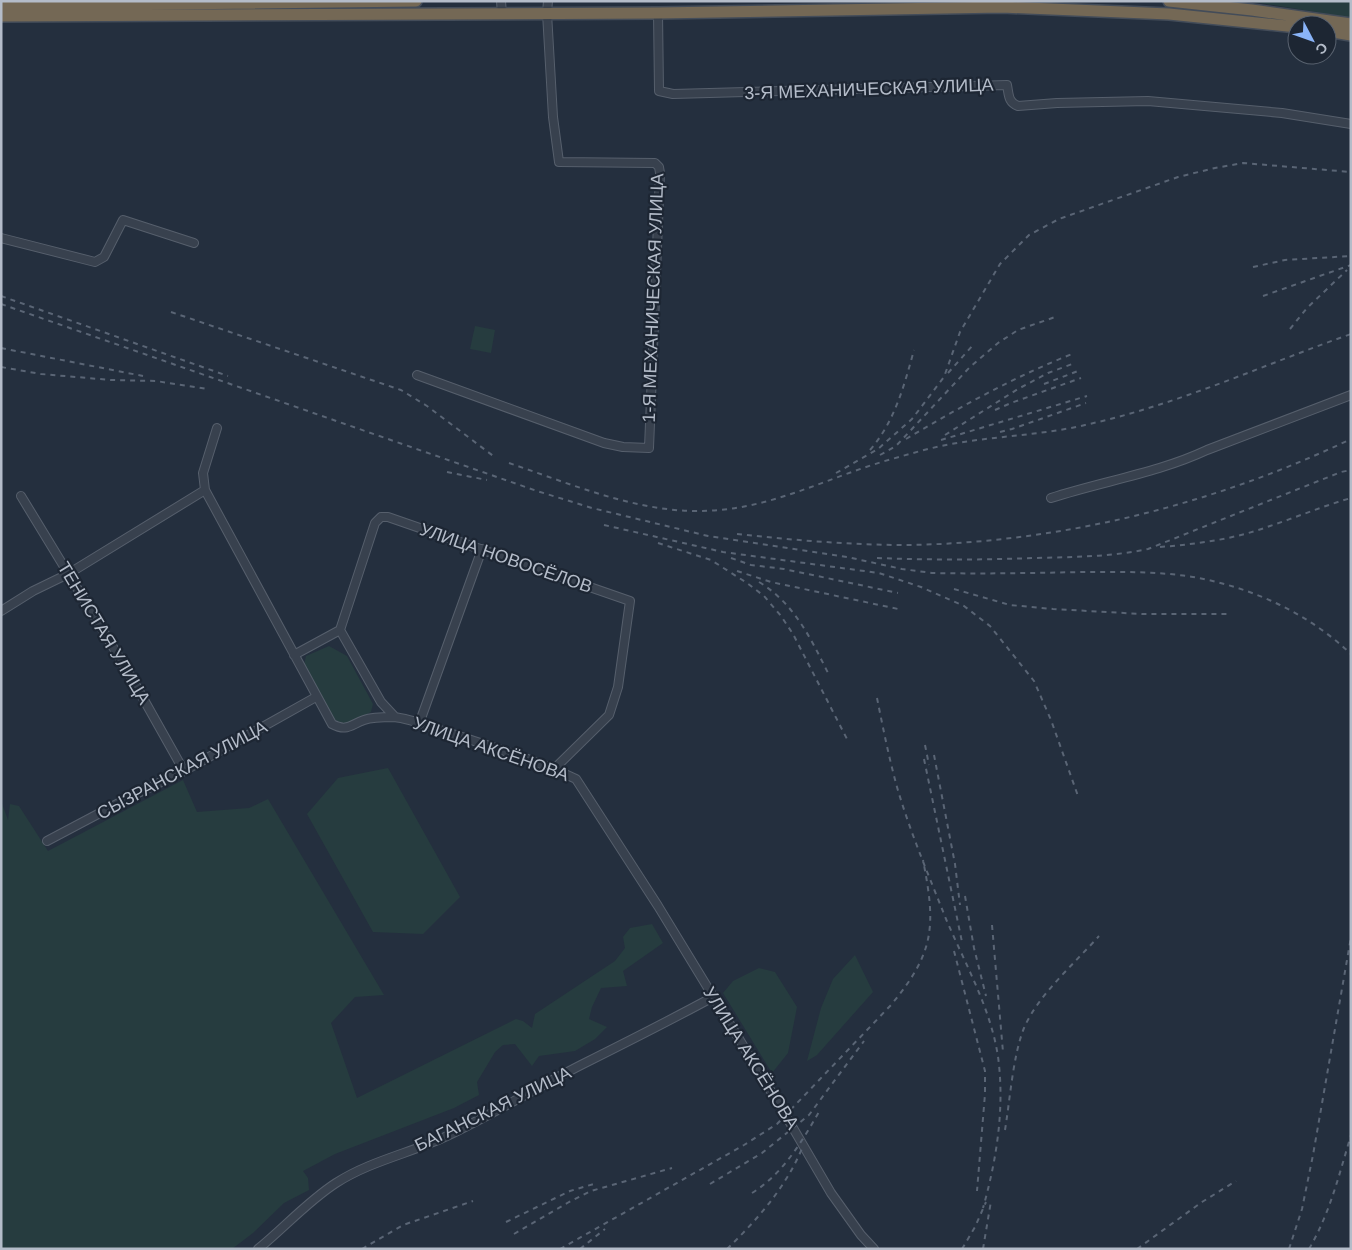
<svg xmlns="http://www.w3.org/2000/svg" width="1352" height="1250" viewBox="0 0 1352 1250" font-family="Helvetica,sans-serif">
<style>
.green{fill:#263c3f}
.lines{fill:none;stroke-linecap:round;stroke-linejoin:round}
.minor-casing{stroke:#565f6c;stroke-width:10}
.highway-casing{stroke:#434c59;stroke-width:14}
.minor{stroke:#38414e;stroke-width:8}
.highway{stroke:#746855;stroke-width:11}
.rail{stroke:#5a6575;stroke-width:2;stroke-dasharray:5 5;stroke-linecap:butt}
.labels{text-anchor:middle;stroke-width:4.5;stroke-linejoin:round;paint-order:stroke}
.street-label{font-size:18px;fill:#b4bcc9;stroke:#1d2633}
</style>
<rect width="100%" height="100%" fill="#242f3e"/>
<path class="green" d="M 1248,1 L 1351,1 L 1351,18 L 1340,16 Z
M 475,326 L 495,330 L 491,353 L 470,349 Z
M 329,646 L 347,656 L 373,704 L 371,712 C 358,718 347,729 334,719 L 304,665 L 306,656 Z
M 388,768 L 460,897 L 423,934 L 373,932 L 307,814 L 338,778 Z
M 183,780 L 197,812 L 249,808 L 268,799 L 384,995 L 355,997 L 331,1023 L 357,1098 L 516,1019 L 523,1021 L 532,1028 L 535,1014 L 615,961 L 625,948 L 623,937 L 630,928 L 652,924 L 663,943 L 623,971 L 627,986 L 601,988 L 592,1007 L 589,1019 L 607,1027 L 595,1039 L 575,1051 L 539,1056 L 532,1066 L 515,1044 L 503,1045 L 495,1052 L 477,1082 L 479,1095 L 454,1108 L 335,1154 L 303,1171 L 308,1178 L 309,1190 L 284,1203 L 253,1233 L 232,1249 L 1,1249 L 1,801 L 8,820 L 10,804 L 19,806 L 48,851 Z
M 855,955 L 873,992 L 817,1055 L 807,1061 L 821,1008 L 833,979 Z
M 759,968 L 775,972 L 797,1007 L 788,1053 L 772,1073 L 723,993 L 733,981 Z"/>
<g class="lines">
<g class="minor-casing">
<path id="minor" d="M 501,1 L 502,14
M 658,13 L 659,91 L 673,94 L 1007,85 C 1009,95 1008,102 1018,106 L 1057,103 L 1148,101 L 1282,113 L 1351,124
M 1,238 L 95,262 L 104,257 L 123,220 L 194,243
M 417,375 L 604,443 L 623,447 L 649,448 L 660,173 L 659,167 L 655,163 L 559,162 L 553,117 L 547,13 L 548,1
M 217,428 L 203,473 L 205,490 L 332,724 C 347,732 350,725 364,720 C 372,717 385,717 394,717 C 413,719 432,728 450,733 C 492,747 536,760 576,779 L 658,906 L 786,1116 L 831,1193 L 861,1235 L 874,1249
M 21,496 L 130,675 L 184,771
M 1051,498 C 1103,481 1158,473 1207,450 L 1351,395
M 1,611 L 33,591 L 68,574 L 205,490
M 340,630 L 375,523 L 381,517 L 388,517 L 630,601 L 618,687 L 609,715 L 554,769
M 294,655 L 340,630 L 381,702 L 395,717
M 419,724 L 482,549
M 47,841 L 132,796 L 184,771 L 316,697
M 258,1249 C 284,1228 308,1201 336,1183 C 370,1161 411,1153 447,1136 C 493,1114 536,1088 581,1065 C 625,1043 669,1021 713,997"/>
</g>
<g class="highway-casing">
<path id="highway" d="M 1169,1 L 1252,10 L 1351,24
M 1,6 L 416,1
M 1,16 L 658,13 L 1002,7 L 1169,14 L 1297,27
M 1327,31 L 1351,35"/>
</g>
<use href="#minor" class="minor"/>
<use href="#highway" class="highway"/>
<path class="rail" d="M 1253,267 L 1285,260 L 1351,256
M 1,296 L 228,376
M 1263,296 L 1351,265
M 1,304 L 537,491 L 592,508 L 708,536 L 847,557 L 902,569 L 932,573 C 983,574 1033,573 1084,572 C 1120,572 1157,571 1193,577 C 1251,587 1308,613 1351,654
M 171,312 L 401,390 L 427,406 L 496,458
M 1290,329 L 1307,308 L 1347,270
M 1,348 L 143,376
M 1,367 L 41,374 L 111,380 L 156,381 L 208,389
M 948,373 L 974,344
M 1044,384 L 1078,371
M 995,410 L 1011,403 L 1081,378
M 1000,432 L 1012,429 L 1086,403
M 945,435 L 1018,389 L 1048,373 L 1075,363
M 906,439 C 960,407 1014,377 1072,354
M 941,440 L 1087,396
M 870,450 C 895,421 904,386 914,350
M 880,455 L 896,446 L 969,368 L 998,343 L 1018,330 L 1058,316
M 509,463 C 568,483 629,509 691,511 C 769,513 827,476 899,457 C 913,453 927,449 941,446 C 989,436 1038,436 1085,425 C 1177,405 1263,365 1351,334
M 447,472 L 487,480
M 836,473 L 878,449 L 912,419 L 944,377 L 960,332 L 1000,264 L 1029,235 L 1059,219 L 1178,177 L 1215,168 L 1243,163 L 1351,172
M 604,525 L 723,552 L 879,573 L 921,587 L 964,606 L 990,626 L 1034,681 L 1051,720 L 1078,796
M 737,534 C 793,540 850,545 906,545 C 1059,543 1213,505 1351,439
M 658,543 L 711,560 L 747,583 L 764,596 L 781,616 L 793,634 L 847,739
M 1160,547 C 1198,544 1235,539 1270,526 C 1297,517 1323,506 1351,498
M 731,558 L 751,565 L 784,569 L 898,593
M 877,558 C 929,560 982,560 1034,558 C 1073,557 1110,557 1148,549 L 1341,472 L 1351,470
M 737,571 L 771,582 L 898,609
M 759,582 C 795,604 811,639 829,675
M 954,589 L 1010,605 L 1053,609 L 1142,614 L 1228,614
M 877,698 C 883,728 889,758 897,787 C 910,832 929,876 946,919 C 966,966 994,1014 999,1065 C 1004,1113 996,1162 983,1208
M 925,745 L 929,765
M 934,755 L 955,864 L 960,905
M 924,759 L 962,942
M 965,896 L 974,948 L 986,996
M 992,925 L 1003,1052
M 954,951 L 985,1071 L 985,1094 L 977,1191
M 1005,1130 C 1010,1100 1013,1055 1024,1028 C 1038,995 1075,963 1099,936
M 710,1184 L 762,1153 L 809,1115 L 864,1041
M 752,1193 C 783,1174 803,1140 820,1110
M 506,1222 L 570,1191 L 597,1183
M 514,1234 L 569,1202 L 591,1191 L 672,1168
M 362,1249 L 403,1225 L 473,1201
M 560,1249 L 744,1145 L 777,1124 L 891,1005 C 935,952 936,926 923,860
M 580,1249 L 605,1229
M 727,1249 C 758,1219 787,1186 803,1146
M 962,1249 L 975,1227 L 986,1202
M 983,1249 L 991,1201
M 1137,1249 L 1202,1202 L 1236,1181
M 1289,1249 L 1302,1209 L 1313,1155 L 1351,937
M 1309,1249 C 1330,1213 1339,1175 1351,1135"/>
</g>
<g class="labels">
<g class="street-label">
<text transform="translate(869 89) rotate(-2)" y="6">3-Я МЕХАНИЧЕСКАЯ УЛИЦА</text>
<text transform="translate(653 298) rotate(-88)" y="6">1-Я МЕХАНИЧЕСКАЯ УЛИЦА</text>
<text transform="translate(506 558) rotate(19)" y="6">УЛИЦА НОВОСЁЛОВ</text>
<text transform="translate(104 633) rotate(59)" y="6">ТЕНИСТАЯ УЛИЦА</text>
<text transform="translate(491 749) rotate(19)" y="6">УЛИЦА АКСЁНОВА</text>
<text transform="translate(182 770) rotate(-28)" y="6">СЫЗРАНСКАЯ УЛИЦА</text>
<text transform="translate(751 1058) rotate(58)" y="6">УЛИЦА АКСЁНОВА</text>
<text transform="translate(493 1109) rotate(-26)" y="6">БАГАНСКАЯ УЛИЦА</text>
</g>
</g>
<rect width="1352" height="1250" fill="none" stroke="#b4bcc9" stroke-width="5"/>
<g transform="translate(1312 40) rotate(131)"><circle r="24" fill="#1d2633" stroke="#59626f"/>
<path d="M0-4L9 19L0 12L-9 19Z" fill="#8ab4f8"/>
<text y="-8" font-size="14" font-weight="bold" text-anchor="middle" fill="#b4bcc9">С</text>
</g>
</svg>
